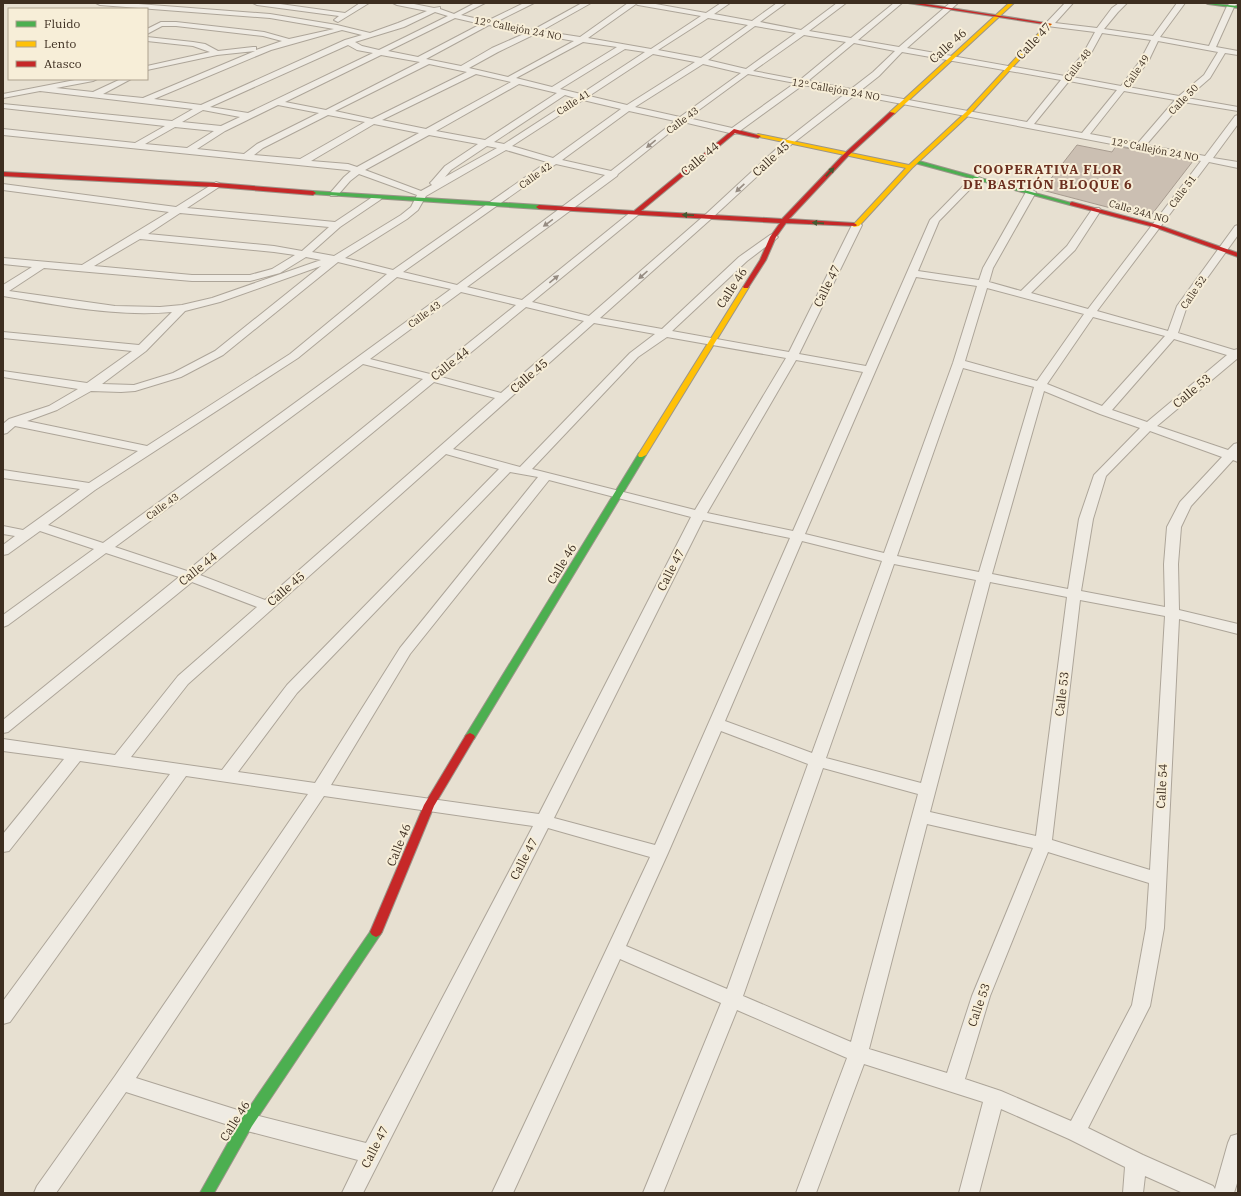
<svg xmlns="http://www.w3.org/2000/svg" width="1241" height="1196" viewBox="0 0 1241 1196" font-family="'IBM Plex Serif',serif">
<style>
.building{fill:#cbbfb2;stroke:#a89c90}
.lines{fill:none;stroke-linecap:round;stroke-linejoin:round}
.street-casing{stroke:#ada599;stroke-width:2}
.fast-casing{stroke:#9c958a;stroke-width:2}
.slow-casing{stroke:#9c958a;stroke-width:2}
.jam-casing{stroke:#9c958a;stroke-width:2}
.street{fill:#efebe3;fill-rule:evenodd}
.fast{fill:#4caf50;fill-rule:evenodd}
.slow{fill:#ffc107;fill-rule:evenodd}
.jam{fill:#c62828;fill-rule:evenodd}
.oneway{fill:#968c82}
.oneway2{fill:#425b31}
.labels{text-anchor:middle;stroke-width:4;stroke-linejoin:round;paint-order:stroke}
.far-street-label{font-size:10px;fill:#3d2e20;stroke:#f7eed8}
.street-label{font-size:12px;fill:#3d2e20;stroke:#f7eed8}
.far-district-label{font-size:13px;font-weight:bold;letter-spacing:1px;fill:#6b2e1e;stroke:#f7eed8}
</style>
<rect width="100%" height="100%" fill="#e7e0d1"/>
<path class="building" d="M 1077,145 L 1112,152 L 1116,146 L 1193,161 L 1149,218 L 1042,190 Z"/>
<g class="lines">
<g class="street-casing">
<path id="street" d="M 96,3 L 125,3 L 270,14 L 337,25 L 370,33 L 398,23 L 427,11 L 397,5 L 393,3 L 409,3 L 434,8 L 440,7 L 440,9 L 454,14 L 475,3 L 485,3 L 461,15 L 487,21 L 524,3 L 534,3 L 496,22 L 533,30 L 582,3 L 591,3 L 541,31 L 580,37 L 628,3 L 650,3 L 706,13 L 721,3 L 730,3 L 714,14 L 752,21 L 777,3 L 786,3 L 760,22 L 801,30 L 837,3 L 846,3 L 809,31 L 851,38 L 894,3 L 902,3 L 858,40 L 899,47 L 950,3 L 958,3 L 907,48 L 1065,76 L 1083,54 L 1095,32 L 1047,26 L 1047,22 L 1065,3 L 1073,3 L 1055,23 L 1097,28 L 1112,8 L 1119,3 L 1127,3 L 1118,12 L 1104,29 L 1153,36 L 1177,3 L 1185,3 L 1160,37 L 1209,46 L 1227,6 L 1230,3 L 1238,3 L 1234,7 L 1216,47 L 1238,51 L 1238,55 L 1225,53 L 1210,78 L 1187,98 L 1238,107 L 1238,111 L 1183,102 L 1146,145 L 1205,156 L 1235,116 L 1238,115 L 1238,124 L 1213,158 L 1238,162 L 1238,168 L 1209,162 L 1097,311 L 1168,331 L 1177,306 L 1235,226 L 1238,225 L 1238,235 L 1187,306 L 1178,333 L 1234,350 L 1238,349 L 1238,358 L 1157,426 L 1228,450 L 1234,444 L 1238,443 L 1238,462 L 1233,460 L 1191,506 L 1181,527 L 1178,564 L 1179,610 L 1238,624 L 1238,634 L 1179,619 L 1164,928 L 1150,1006 L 1088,1128 L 1143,1155 L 1213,1186 L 1215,1189 L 1228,1143 L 1231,1136 L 1238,1134 L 1238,1180 L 1234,1193 L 1183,1193 L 1145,1176 L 1143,1193 L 1123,1193 L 1125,1167 L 1069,1139 L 1001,1109 L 979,1193 L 959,1193 L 983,1102 L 864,1064 L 816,1193 L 796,1193 L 847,1058 L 737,1010 L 663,1193 L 643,1193 L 721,1003 L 620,959 L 513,1193 L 492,1193 L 650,857 L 548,828 L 363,1193 L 342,1193 L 358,1160 L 247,1131 L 126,1092 L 56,1193 L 34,1193 L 37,1186 L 115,1076 L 308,794 L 186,776 L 10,1022 L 3,1024 L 3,1001 L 170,774 L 80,761 L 9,851 L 3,852 L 3,834 L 64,759 L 3,751 L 3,739 L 115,755 L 178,676 L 257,607 L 192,582 L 8,732 L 3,733 L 3,720 L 179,577 L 106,553 L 8,625 L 3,627 L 3,615 L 94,549 L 40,531 L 8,554 L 3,555 L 3,545 L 15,536 L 3,534 L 3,526 L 23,530 L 80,489 L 3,478 L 3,470 L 89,483 L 138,451 L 15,426 L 7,433 L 3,434 L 3,424 L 9,419 L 49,406 L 78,389 L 3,377 L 3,371 L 87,383 L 132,351 L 3,338 L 3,332 L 139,345 L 172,312 C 115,317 59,305 3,296 L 3,285 L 32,267 L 3,264 L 3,258 L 82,265 L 169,212 L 3,190 L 3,184 L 176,207 L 216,182 L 219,183 L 221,185 L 219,187 L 187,208 L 335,222 L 374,196 L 380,196 L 382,198 L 380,200 L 340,227 L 312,252 L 334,256 L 401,215 L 411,207 L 417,195 L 359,174 L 350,181 L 337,196 L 331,196 L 329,194 L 331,192 L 344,177 L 351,171 L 347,170 L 3,135 L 3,129 L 135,143 L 165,126 L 3,108 L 3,104 L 172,121 L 193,109 L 40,91 L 3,98 L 3,94 L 80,79 L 97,79 L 93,81 L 56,88 L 93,92 L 121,79 L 131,79 L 103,94 L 143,98 L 255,51 L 217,55 L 147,70 L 147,66 L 210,52 L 193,46 L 147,41 L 147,37 L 193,42 L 205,44 L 218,51 L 253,47 L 256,47 L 256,50 L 282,41 L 263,36 L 176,26 L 162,26 L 147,34 L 147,29 L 161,22 L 176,22 L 264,32 L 289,39 L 334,29 L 270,18 L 100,5 ZM 636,4 L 638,5 L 701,16 L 651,49 L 588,38 ZM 435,12 L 448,16 L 379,50 L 362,46 L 355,42 L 404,27 ZM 455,18 L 481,24 L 418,57 L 388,51 ZM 708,18 L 748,25 L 701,58 L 658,50 ZM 489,25 L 526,33 L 492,48 L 461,66 L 426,59 ZM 755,26 L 796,33 L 746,69 L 708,60 ZM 342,30 L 362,35 L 345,40 L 201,105 L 154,99 L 271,50 ZM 1102,33 L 1151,40 L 1140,61 L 1121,86 L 1072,77 L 1090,55 ZM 535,34 L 574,41 L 508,77 L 469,68 L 498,52 ZM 804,35 L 846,42 L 800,80 L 753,71 ZM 1158,41 L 1218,52 L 1204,75 L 1179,96 L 1128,87 L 1148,62 ZM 583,42 L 617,47 L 552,87 L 516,78 ZM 854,43 L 895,51 L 873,72 L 851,89 L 808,81 ZM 348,45 L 357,50 L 373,53 L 248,113 L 210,107 ZM 625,49 L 645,52 L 581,94 L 560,89 ZM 902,52 L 1061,80 L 1027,122 L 860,91 L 879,76 ZM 653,54 L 695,62 L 627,105 L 589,96 ZM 381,55 L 420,62 L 326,110 L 285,102 ZM 429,64 L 467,72 L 372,119 L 335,111 ZM 703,64 L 741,73 L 680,117 L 635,107 ZM 476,74 L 511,82 L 426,129 L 382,120 ZM 748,74 L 795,83 L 732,128 L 688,118 ZM 1069,81 L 1117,90 L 1082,133 L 1034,124 ZM 519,84 L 557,93 L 485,140 L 436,131 ZM 803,85 L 846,93 L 786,140 L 706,214 L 589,316 L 532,302 L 638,215 L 640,213 L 638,211 L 632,211 L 522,300 L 467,287 L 617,176 L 618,174 L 683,122 L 734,134 L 737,133 ZM 1124,91 L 1175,100 L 1138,143 L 1090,134 ZM 565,95 L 575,98 L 504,144 L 494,142 ZM 855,95 L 1201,161 L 1088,309 L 1031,293 L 1075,250 L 1101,210 L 1099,208 L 1093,208 L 1067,246 L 1021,291 L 989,282 L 993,268 L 1036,192 L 1031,189 L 1026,192 L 983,268 L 979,280 L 918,271 L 939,221 L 979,180 L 981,178 L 976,175 L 973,176 L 930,220 L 866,366 L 799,354 L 862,225 L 857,222 L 852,225 L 789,352 L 672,331 L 747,261 L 776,239 L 778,237 L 773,234 L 770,235 L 739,257 L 662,329 L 600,318 L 712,218 L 792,144 ZM 583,100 L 621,109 L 553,158 L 512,146 ZM 278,105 L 319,113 L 257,144 L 244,154 L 197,149 L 225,131 ZM 203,110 L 240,117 L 221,126 L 182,122 ZM 629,111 L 675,121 L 611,171 L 562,160 ZM 328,115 L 365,122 L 300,159 L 254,155 L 263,148 ZM 374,124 L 419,133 L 357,167 L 348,164 L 311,161 ZM 175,127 L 214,131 L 187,148 L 145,144 ZM 429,135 L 478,144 L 445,166 L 432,181 L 430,183 L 432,185 L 421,191 L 365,170 ZM 487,146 L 497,148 L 445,177 L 451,170 ZM 506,150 L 547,162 L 393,270 L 345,258 L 407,219 L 418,210 L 426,196 ZM 556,164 L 605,175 L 457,285 L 403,272 ZM 180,213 L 329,227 L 302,251 L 274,246 L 148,234 ZM 140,239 L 274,252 L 295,255 L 272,269 L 250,275 L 192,275 L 94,266 ZM 306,257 L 321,260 L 212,298 L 182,305 L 160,307 L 115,306 L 9,291 L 44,268 L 192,281 L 250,281 L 280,273 ZM 338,262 L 387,274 L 290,354 L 147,446 L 27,421 L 57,410 L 91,391 L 121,392 L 135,391 L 181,377 L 223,355 ZM 321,266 L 215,351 L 173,373 L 134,385 L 102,384 L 146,351 L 185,311 L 220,302 ZM 397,277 L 451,289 L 103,543 L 48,525 L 95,490 L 298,358 ZM 916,277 L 977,286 L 953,363 L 884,553 L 805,534 ZM 987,288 L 1084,314 L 1037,381 L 965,361 ZM 461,292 L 516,305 L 430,374 L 370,359 ZM 526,307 L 584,321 L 501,393 L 441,377 ZM 1093,317 L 1165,336 L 1102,406 L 1047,384 ZM 594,323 L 655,334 L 630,353 L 520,467 L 453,449 ZM 667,337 L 786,358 L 695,510 L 532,469 L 638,357 ZM 1174,339 L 1227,355 L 1147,422 L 1112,410 ZM 796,360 L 863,372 L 793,531 L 707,513 ZM 363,364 L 423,379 L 187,571 L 115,547 ZM 963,368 L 1034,387 L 979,572 L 897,556 ZM 434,382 L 495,398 L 265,600 L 200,575 ZM 1044,391 L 1100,414 L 1140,428 L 1094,475 L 1079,519 L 1068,589 L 992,574 ZM 1150,431 L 1222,457 L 1180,502 L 1167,527 L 1164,564 L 1165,607 L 1081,591 L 1093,519 L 1106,476 ZM 446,454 L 499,469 L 287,685 L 222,770 L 131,757 L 188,684 ZM 510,472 L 538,477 L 400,648 L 315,783 L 238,772 L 297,693 ZM 549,480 L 691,517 L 539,814 L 331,785 L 410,654 ZM 703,520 L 790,538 L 655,845 L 554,818 ZM 802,541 L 882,561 L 812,753 L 725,721 ZM 894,564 L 976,580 L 921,783 L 826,758 ZM 990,582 L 1067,597 L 1036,836 L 930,812 ZM 1080,600 L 1165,616 L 1150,870 L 1052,840 ZM 721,731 L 808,764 L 727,989 L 626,946 L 668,853 ZM 823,768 L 918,794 L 851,1042 L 743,996 ZM 324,796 L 533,826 L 366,1143 L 247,1113 L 136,1078 ZM 927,824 L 1033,848 L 972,996 L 947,1073 L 869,1049 ZM 1048,852 L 1149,883 L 1146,928 L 1132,1005 L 1071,1121 L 1001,1091 L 965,1079 L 990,996 Z
M 253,3 L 273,3 L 345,13 L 360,3 L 369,3 L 338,22 L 334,20 L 339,16 L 257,5 Z"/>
</g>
<g class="fast-casing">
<path id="fast" d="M 1206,3 L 1238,6 L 1238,8 L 1208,4 Z
M 915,161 L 919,161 L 1075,204 L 1070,205 L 915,163 Z
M 313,191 L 539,205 L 542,207 L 539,209 L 311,194 L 311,192 Z
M 639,453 L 642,453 L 646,455 L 474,739 L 466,739 L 465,737 L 466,735 Z
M 376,927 L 380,929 L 382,932 L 380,935 L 252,1126 L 214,1193 L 200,1193 L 242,1118 L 372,929 Z"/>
</g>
<g class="slow-casing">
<path id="slow" d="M 1009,3 L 1014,3 L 894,114 L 890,114 L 890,112 Z
M 1048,23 L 1052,24 L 970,114 L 912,168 L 859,226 L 854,227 L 851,225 L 855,223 L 906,168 L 755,136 L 758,134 L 909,165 L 966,112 Z
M 746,285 L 749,287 L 646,455 L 642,457 L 639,457 L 638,455 L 743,287 Z"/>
</g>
<g class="jam-casing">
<path id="jam" d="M 908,3 L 919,3 L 1052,24 L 1050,25 Z
M 890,112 L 895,113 L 849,155 L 789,219 L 854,223 L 857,225 L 856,226 L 786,223 L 776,237 L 766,260 L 748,288 L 744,288 L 743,287 L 760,260 L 770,237 L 780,223 L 539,209 L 536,207 L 539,205 L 634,211 L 734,129 L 761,136 L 758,138 L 735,133 L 641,211 L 782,219 L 845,153 Z
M 3,172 L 216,183 L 313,191 L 316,193 L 313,195 L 216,187 L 3,176 Z
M 1072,202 L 1158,225 L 1238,253 L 1238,257 L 1154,227 L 1070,205 L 1070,203 Z
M 470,733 L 474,735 L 475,737 L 434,806 L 382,932 L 380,935 L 376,937 L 372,935 L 370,932 L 424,805 L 466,735 Z"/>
</g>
<use href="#street" class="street"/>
<use href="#fast" class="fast"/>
<use href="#slow" class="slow"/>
<use href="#jam" class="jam"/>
</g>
<defs><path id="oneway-solid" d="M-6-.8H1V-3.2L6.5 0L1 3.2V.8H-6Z"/></defs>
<g class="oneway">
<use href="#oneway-solid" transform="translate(651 144) rotate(141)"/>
<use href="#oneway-solid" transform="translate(740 188) rotate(137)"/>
<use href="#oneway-solid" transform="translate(548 223) rotate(144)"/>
<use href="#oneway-solid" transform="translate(643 275) rotate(138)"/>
<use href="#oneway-solid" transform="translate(554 279) rotate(-39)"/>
</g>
<g class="oneway2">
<use href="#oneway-solid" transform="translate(830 172) rotate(-47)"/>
<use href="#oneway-solid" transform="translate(688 215) rotate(-178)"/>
<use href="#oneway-solid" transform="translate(818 223) rotate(-176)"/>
</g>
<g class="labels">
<g class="far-street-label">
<text transform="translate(518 28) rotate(11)" y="4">12° Callejón 24 NO</text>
<text transform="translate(1077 65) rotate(-53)" y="4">Calle 48</text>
<text transform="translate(1136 71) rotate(-56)" y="4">Calle 49</text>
<text transform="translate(836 89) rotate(10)" y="4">12° Callejón 24 NO</text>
<text transform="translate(1183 99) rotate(-46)" y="4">Calle 50</text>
<text transform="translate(573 102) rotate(-33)" y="4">Calle 41</text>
<text transform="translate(682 120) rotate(-37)" y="4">Calle 43</text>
<text transform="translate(1155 149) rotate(11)" y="4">12° Callejón 24 NO</text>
<text transform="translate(535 175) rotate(-36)" y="4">Calle 42</text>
<text transform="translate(1182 191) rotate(-53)" y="4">Calle 51</text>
<text transform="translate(1139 211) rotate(16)" y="4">Calle 24A NO</text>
<text transform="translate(1193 292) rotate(-56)" y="4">Calle 52</text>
<text transform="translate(424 314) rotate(-36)" y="4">Calle 43</text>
<text transform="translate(162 506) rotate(-36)" y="4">Calle 43</text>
</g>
<g class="street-label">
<text transform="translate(1034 41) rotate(-47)" y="4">Calle 47</text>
<text transform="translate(948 46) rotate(-42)" y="4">Calle 46</text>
<text transform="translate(700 159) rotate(-40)" y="4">Calle 44</text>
<text transform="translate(771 159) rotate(-43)" y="4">Calle 45</text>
<text transform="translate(827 286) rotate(-64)" y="4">Calle 47</text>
<text transform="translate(732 288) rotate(-57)" y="4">Calle 46</text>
<text transform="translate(450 364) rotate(-39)" y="4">Calle 44</text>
<text transform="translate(529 376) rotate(-41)" y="4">Calle 45</text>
<text transform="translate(1192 391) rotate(-40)" y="4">Calle 53</text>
<text transform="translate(562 564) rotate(-59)" y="4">Calle 46</text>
<text transform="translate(198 569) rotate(-39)" y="4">Calle 44</text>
<text transform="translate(671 570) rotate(-63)" y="4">Calle 47</text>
<text transform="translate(286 589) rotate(-41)" y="4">Calle 45</text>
<text transform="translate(1062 694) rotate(-83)" y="4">Calle 53</text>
<text transform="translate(1162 786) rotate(-87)" y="4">Calle 54</text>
<text transform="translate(399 845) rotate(-68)" y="4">Calle 46</text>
<text transform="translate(524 859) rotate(-62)" y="4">Calle 47</text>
<text transform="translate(979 1005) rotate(-71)" y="4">Calle 53</text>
<text transform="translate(235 1121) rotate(-58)" y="4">Calle 46</text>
<text transform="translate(375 1147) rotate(-63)" y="4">Calle 47</text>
</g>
<g class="far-district-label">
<text x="1048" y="174">COOPERATIVA FLOR<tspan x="1048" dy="15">DE BASTIÓN BLOQUE 6</tspan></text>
</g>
</g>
<rect width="1241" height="1196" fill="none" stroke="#3d2e20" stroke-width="8"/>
<rect x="8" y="8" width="140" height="72" fill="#f7eed8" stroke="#ada18e"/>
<rect x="16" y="21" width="20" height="6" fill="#4caf50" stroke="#ada18e"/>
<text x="44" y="28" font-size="12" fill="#3d2e20">Fluido</text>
<rect x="16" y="41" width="20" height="6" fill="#ffc107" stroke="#ada18e"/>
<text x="44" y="48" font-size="12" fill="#3d2e20">Lento</text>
<rect x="16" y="61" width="20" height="6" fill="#c62828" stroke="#ada18e"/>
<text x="44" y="68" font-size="12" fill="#3d2e20">Atasco</text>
</svg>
